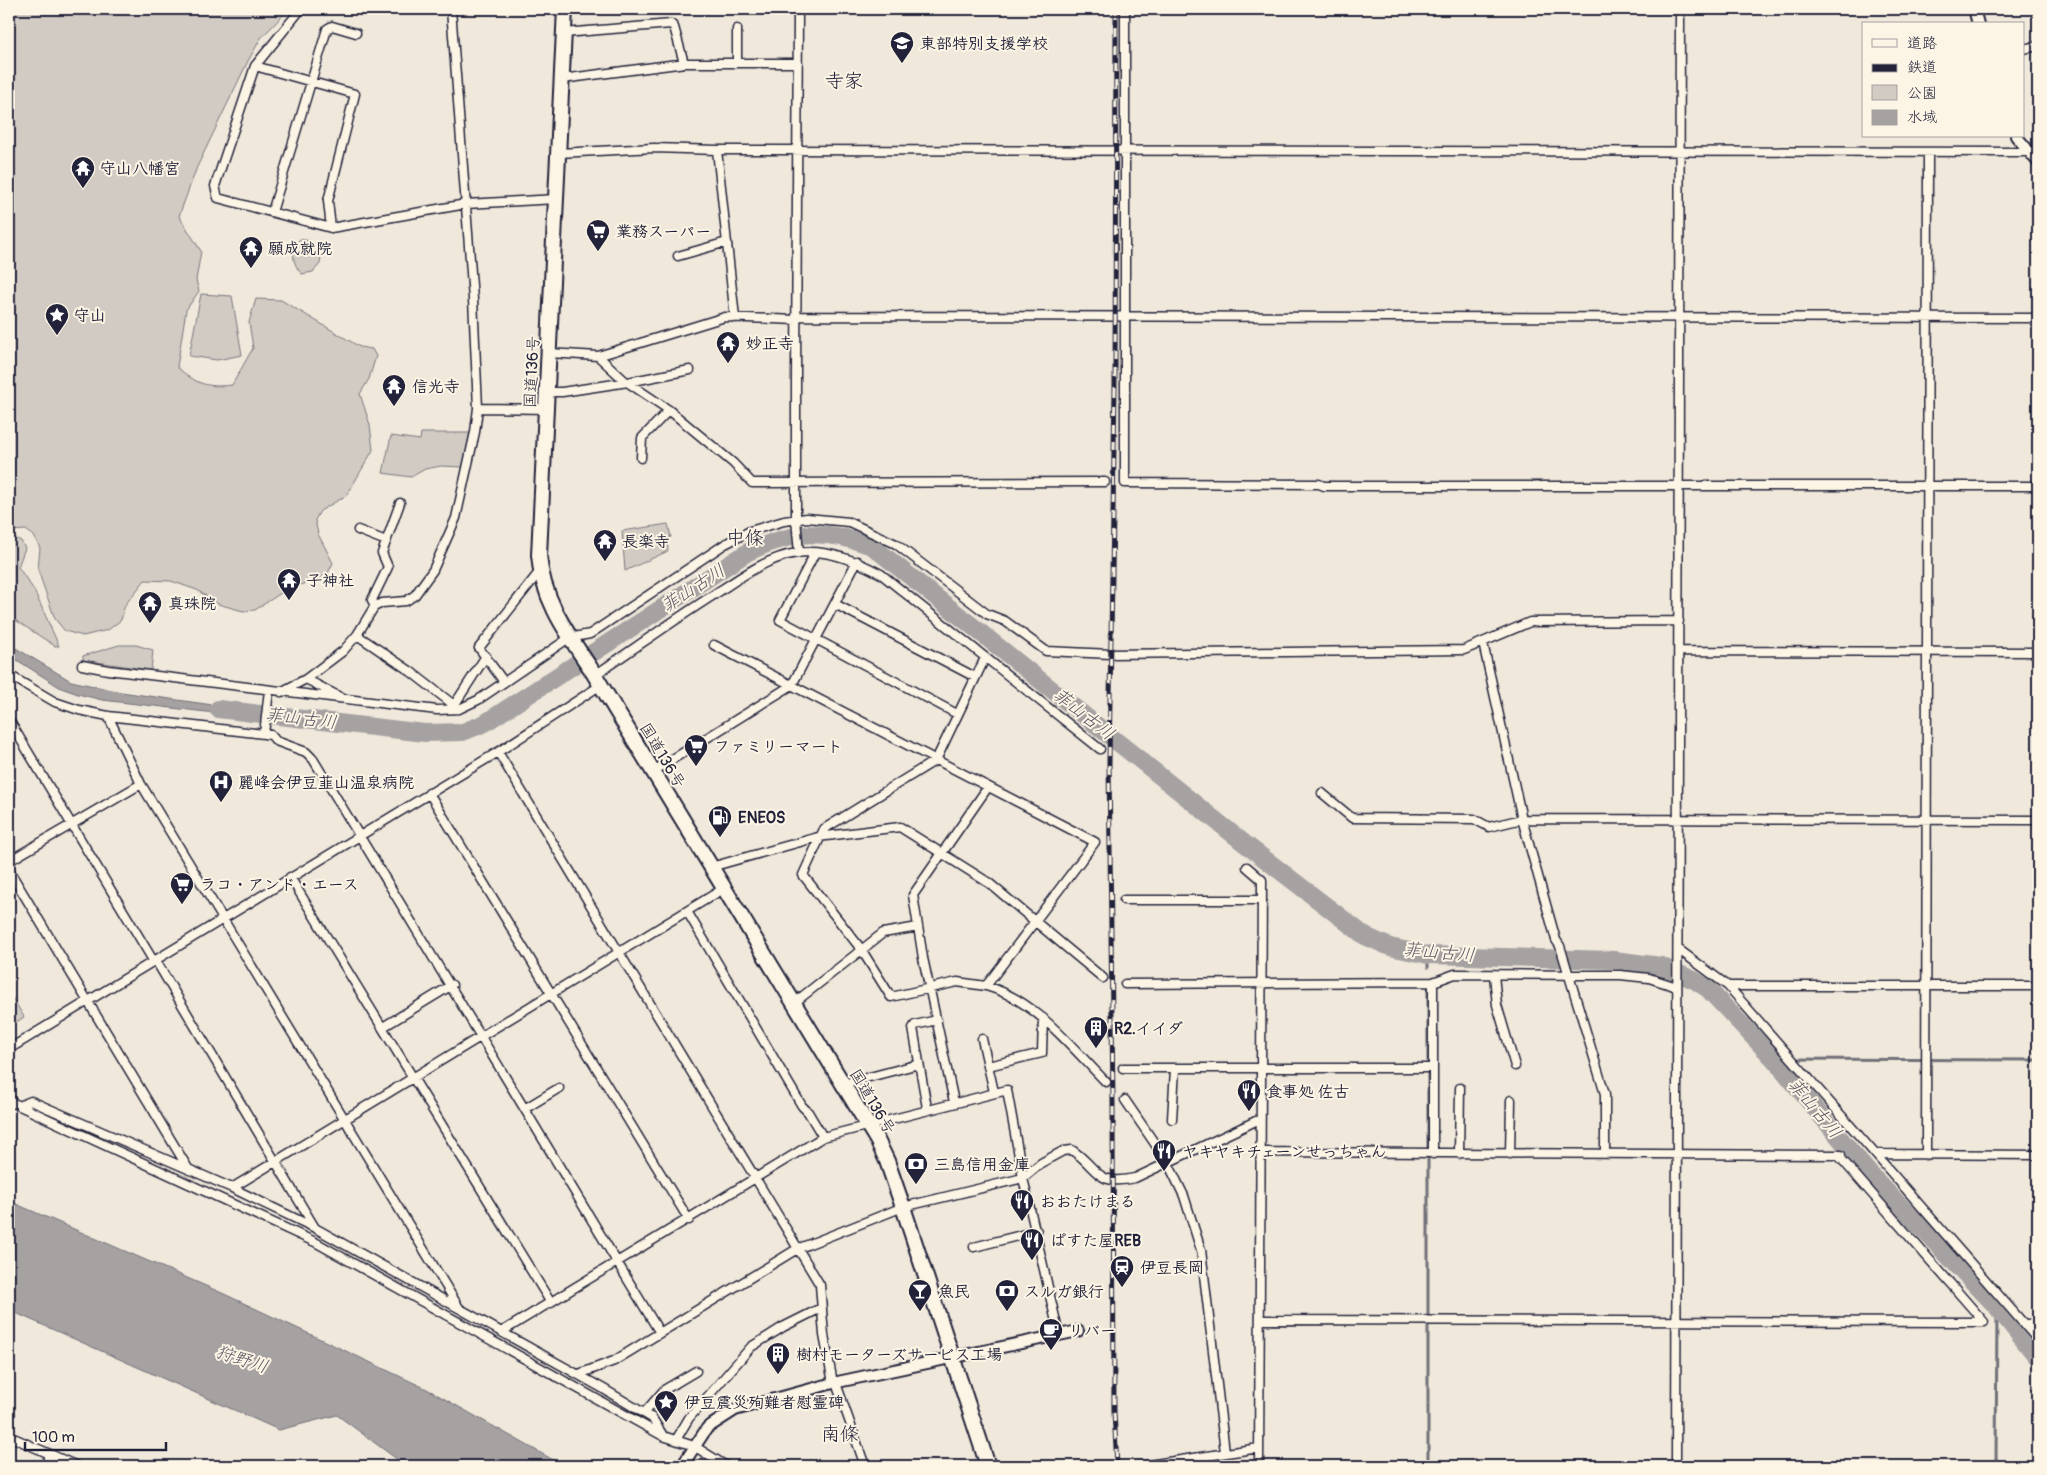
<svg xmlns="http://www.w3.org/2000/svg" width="2047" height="1475" viewBox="0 0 2047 1475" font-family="Pangolin,'Klee One',sans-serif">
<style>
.green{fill:#d1cbc3;stroke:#7a767f}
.water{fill:#a6a2a2;stroke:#716f79}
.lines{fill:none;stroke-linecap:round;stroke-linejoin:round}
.stream{stroke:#716f79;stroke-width:3}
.river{stroke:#a6a2a2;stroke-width:18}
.street-casing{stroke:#22223b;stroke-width:11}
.secondary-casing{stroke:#22223b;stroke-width:14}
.highway-casing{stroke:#22223b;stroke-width:18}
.street{stroke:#fcf5e5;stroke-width:8}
.secondary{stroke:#fcf5e5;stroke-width:10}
.highway{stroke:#fcf5e5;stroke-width:14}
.rail-casing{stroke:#22223b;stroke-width:5}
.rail{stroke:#fcf5e5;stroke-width:3;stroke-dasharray:9;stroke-linecap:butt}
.labels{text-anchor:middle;stroke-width:4;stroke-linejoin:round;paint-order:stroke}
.poi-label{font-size:16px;font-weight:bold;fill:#22223b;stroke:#fcf5e5;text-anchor:start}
.street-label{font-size:16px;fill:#22223b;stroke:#fcf5e5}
.water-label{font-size:18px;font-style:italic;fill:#575564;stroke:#fcf5e5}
.quarter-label{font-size:19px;fill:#22223b;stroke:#fcf5e5}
</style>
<rect width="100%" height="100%" fill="#efe8db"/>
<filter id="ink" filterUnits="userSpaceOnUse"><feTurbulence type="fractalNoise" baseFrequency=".02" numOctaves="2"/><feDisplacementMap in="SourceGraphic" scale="10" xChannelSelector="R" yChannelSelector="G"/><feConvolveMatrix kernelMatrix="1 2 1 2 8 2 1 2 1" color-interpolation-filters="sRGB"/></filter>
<g filter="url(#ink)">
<path class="green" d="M 19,9 L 289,9 L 261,38 L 248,61 L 197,167 L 179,216 L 201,251 L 196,280 L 199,291 L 186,310 L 177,367 C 196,384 207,388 232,385 L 253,348 L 249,322 L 256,299 L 281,300 L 360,347 L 372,349 L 376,356 L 369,379 L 360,394 L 370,425 L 373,450 L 347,495 L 320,511 L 315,520 L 318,534 L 333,563 L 327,575 L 284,591 L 255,610 L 243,611 L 218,604 L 197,590 L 171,581 L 145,580 L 125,605 L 121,620 L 108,630 L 83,636 L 65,631 L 55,619 L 41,579 L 38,569 L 40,548 L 34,536 L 26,530 L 9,531 L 9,22 Z
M 300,239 L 310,241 L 321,256 L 320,264 L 313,272 L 302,274 C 292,264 290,249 300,239 Z
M 201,294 L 232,296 L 242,355 L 217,360 L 189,356 Z
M 421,433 L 470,433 L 463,467 L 441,466 L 425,469 L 411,477 L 383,473 L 391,436 L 420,440 Z
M 668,524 L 671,537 L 667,538 L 668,551 L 625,571 L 622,531 Z
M 15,538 L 21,541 L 25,548 L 18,567 L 34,590 L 59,646 L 55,646 L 9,616 L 9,539 Z
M 119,645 L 136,645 L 153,650 L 151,670 L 83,660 L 83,656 Z
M 9,992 L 24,1017 L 9,1027 Z"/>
<path class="water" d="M 9,644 L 71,681 L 121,692 L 241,709 L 241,716 L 102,700 L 78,694 L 61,688 L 9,655 Z
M 9,1201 L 222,1293 L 427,1389 L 564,1466 L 406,1466 L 337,1415 L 279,1430 L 9,1310 Z"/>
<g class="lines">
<path class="stream" d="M 1428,955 L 1428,967
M 1774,1059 L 2038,1060
M 1428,1466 L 1428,989
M 1996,1466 L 1997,1307"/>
<path class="river" d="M 218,709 L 425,733 L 463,732 L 485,723 L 748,552 C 794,531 823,528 872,546 L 1244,843 L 1365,936 L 1390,947 L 1428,955 L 1614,960 L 1661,966 L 1694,980 L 1708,989 L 1774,1059 L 1868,1172 L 1997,1307 L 2038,1358"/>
<g class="street-casing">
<path id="street" d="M 301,9 L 255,66 L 215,186 L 218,198 L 331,228 L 466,204 L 557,199
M 798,9 L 796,379 L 796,519 L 799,553
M 1125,9 L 1125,483 L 1319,484 L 1324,486 L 2038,486
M 564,33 L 671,24 L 674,27 L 684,63
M 2023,49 L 2038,46
M 737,63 L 737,29
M 255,66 L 355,94 L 328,201 L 331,228
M 562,79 L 685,63 L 798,63
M 717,150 L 735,318
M 559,153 L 654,148 L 717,150 L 2027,152
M 272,212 L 327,29 L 332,26 L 356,33
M 678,256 L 727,242
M 796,316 L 2038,318
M 549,353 L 598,356 L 624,380 L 669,410 L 733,463 L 752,483 L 1105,482
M 598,356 L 725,317 L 796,320
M 547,392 L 562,392 L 628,382 L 690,370
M 478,408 L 547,409
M 641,458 L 642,438 L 669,410
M 358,530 L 386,541
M 815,553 L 780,620 L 957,714
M 835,604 L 975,677
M 375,606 L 372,600 L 388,567 L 382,553 L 400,503
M 357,635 L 410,671 L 459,709
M 1483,643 L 1522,819 L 1556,940 L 1560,946 L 1605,1094 L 1605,1153
M 714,645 C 842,710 968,777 1095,842 L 986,986 L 957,982 L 891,997 L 861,949 L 803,875 L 824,829 L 936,760 L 985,658
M 1679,651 L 2038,652
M 82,665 L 108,670 L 437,710 L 459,709 L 478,700 L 569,638 L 590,634 L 725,544 L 750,531 L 784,521 L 807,518 L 849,522 L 896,544 L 987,614 L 1005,621 L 1046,651 L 1111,654 L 1464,650 L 1530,622 L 1679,621
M 9,675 L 55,702 L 79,710 L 108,716 L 264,734 L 271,735 L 276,741 L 306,752 L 313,759 L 660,1333
M 595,675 C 635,648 674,620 715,594 C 741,577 766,558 797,553 C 826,548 857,561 881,574 L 1100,749
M 306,679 L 340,697
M 504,682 L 479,648 L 540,571
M 281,692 L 306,679 L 343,651 L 357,635 L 374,607 L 382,603 L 406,601 L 415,595 L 433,570 L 456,518 L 475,432 L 478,408 L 473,299 L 451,9
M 455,704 L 486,656
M 108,716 L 141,784 L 458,1306
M 9,720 L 154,962
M 264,734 L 269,690
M 498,752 L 820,1285 L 824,1335 L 833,1383
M 652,772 L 792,685 L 857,561
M 429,793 L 689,1220
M 1322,793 L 1352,818 L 1474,819 L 1489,827 L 1522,819 L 2038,820
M 9,861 L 141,784
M 711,867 L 818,837 L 900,827 L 989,883 L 1103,978
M 1247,867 L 1262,880 L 1259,1466
M 9,870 L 189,1170
M 290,877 L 551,1303
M 1124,900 L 1261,900
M 688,913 L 802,1106 L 808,1112 L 823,1137
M 1678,949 L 1728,986 L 2038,986
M 156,961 L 315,1228
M 1494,975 L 1497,1005 L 1515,1066
M 1433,982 L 1433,1154
M 1125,984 L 1433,982 L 1455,974 L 1620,975 L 1649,978 L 1677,987
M 986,986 C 1036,1000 1071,1047 1106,1082
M 1728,986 L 2038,1340
M 794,1003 L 883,933 L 918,927
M 383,1027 L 452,985
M 982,1039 L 994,1092
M 9,1049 L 498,752 L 601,685
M 988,1066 L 1042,1053 L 1043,1018
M 1123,1068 L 1433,1068
M 843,1084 L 919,1064
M 1125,1100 L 1168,1163 L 1184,1196 L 1201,1250 L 1225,1452
M 9,1101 L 315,1242 L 663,1436 L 694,1446 L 726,1466
M 954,1102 L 923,958 L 913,895 L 988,787
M 19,1106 L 31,1101 L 232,1188 L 315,1228 L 602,1388 L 652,1418 L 662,1434
M 526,1108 L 559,1088
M 927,1108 L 913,1028 L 915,1025 L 937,1020
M 1172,1119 L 1175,1069
M 1261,1152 L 1841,1155
M 1459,1154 L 1460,1088
M 1510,1154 L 1511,1100
M 1877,1154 L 2038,1155
M 1926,1155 L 1928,152
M 232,1188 L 723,889
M 974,1247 L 1037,1231
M 1260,1320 L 1984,1322 L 1838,1155
M 2024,1324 L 2038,1324
M 503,1331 L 823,1137 L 1007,1090 L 1023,1178 L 1059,1335
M 579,1374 L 614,1361 L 797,1249 L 903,1207 L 1023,1178 L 1041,1163 L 1063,1151 L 1072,1150 C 1099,1168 1095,1187 1135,1178 L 1260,1119
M 836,1383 L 865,1466
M 644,1413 L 664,1390 L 696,1371
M 9,1436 L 77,1466
M 676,1440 L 689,1418 L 751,1347 L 783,1327 L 821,1308
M 48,1453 L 48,1466
M 1142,1466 L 1259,1448
M 1676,1466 L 1680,9"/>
</g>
<g class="secondary-casing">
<path id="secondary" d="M 1974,9 L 1978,24
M 2016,136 L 2038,162
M 682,1466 L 707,1428 L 735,1410 L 833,1383 L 1078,1331"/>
</g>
<g class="highway-casing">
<path id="highway" d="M 565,9 L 539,555 C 542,599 567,633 591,669 L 877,1140 L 887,1161 L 903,1207 L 988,1466"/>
</g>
<use href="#street" class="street"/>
<use href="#secondary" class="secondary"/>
<use href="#highway" class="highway"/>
<g class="rail-casing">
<path id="rail" d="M 1116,9 L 1115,388 L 1109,762 L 1113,1102 L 1114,1412 L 1117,1466"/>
</g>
<use href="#rail" class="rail"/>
</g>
</g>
<defs>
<g id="school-pin" transform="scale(1.25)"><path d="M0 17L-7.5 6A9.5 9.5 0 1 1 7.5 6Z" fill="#22223b" stroke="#fcf5e5"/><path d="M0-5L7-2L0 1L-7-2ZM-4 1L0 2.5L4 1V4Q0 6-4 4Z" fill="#fff"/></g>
<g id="temple-pin" transform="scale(1.25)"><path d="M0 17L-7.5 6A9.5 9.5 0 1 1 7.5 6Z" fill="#22223b" stroke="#fcf5e5"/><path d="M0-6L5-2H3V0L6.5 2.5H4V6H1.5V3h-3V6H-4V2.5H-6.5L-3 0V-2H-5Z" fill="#fff"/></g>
<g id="supermarket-pin" transform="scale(1.25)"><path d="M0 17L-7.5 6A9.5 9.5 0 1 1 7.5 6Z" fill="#22223b" stroke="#fcf5e5"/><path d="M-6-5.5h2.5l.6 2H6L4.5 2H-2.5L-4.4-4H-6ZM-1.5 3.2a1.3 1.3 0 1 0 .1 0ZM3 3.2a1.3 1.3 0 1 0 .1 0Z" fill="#fff"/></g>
<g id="sight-pin" transform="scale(1.25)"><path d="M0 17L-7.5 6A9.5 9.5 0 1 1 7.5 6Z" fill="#22223b" stroke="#fcf5e5"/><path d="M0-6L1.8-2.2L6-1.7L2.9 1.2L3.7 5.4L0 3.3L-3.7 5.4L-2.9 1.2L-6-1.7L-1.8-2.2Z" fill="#fff"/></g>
<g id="hospital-pin" transform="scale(1.25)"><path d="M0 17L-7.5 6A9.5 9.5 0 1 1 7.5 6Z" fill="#22223b" stroke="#fcf5e5"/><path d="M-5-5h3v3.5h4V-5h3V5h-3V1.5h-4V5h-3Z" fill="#fff"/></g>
<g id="fuel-pin" transform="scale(1.25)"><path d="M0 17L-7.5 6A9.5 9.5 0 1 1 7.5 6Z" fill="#22223b" stroke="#fcf5e5"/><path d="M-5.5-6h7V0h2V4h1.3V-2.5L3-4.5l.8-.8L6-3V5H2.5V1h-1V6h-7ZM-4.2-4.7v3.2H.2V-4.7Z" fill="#fff"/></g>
<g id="building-pin" transform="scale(1.25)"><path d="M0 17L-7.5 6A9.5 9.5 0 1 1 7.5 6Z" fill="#22223b" stroke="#fcf5e5"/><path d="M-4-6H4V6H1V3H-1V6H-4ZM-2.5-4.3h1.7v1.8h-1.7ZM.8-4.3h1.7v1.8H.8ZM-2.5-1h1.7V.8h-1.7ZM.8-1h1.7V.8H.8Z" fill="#fff"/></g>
<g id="restaurant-pin" transform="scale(1.25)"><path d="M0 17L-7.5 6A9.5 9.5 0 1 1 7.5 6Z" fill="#22223b" stroke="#fcf5e5"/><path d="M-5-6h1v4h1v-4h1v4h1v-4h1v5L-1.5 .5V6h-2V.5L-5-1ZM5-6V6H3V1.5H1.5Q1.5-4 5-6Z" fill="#fff"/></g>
<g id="bank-pin" transform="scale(1.25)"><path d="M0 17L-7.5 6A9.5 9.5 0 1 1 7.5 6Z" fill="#22223b" stroke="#fcf5e5"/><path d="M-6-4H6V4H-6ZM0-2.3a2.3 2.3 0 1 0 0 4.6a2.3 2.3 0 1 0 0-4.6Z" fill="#fff"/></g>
<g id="station-pin" transform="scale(1.25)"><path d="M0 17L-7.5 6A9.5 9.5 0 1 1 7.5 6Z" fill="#22223b" stroke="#fcf5e5"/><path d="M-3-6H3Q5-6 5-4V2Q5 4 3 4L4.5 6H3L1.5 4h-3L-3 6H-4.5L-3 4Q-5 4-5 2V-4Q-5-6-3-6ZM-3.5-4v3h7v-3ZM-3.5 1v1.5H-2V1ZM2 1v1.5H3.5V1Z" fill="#fff"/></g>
<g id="bar-pin" transform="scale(1.25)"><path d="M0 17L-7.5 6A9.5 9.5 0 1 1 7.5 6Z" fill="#22223b" stroke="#fcf5e5"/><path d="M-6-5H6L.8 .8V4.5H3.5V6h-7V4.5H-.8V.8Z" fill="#fff"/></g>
<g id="cafe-pin" transform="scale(1.25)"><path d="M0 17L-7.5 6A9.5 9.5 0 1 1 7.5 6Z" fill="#22223b" stroke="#fcf5e5"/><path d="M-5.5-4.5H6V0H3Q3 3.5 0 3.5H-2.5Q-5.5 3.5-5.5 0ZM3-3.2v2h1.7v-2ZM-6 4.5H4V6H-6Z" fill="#fff"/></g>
</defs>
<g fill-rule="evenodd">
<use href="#school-pin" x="902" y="43"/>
<use href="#temple-pin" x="83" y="168"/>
<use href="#supermarket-pin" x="598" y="231"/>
<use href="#temple-pin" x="251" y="248"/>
<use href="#sight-pin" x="57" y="315"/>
<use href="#temple-pin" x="728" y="343"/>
<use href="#temple-pin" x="394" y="386"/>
<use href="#temple-pin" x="605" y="541"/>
<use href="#temple-pin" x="289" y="580"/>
<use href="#temple-pin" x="150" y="603"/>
<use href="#supermarket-pin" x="696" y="746"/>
<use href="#hospital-pin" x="221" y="782"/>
<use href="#fuel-pin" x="720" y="817"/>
<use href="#supermarket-pin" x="182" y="884"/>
<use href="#building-pin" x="1096" y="1028"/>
<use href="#restaurant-pin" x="1249" y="1091"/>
<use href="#restaurant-pin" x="1164" y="1151"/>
<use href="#bank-pin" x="916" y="1164"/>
<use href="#restaurant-pin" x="1022" y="1201"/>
<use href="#restaurant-pin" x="1032" y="1240"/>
<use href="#station-pin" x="1122" y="1267"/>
<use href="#bar-pin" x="920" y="1291"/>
<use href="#bank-pin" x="1007" y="1291"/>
<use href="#cafe-pin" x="1051" y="1330"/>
<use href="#building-pin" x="778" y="1354"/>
<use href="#sight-pin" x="666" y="1402"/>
</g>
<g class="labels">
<g class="poi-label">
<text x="920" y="49">東部特別支援学校</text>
<text x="100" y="174">守山八幡宮</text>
<text x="616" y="237">業務スーパー</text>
<text x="268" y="254">願成就院</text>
<text x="74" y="321">守山</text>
<text x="746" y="349">妙正寺</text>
<text x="412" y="392">信光寺</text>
<text x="622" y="547">長楽寺</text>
<text x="306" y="586">子神社</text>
<text x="168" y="609">真珠院</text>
<text x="714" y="752">ファミリーマート</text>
<text x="238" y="788">麗峰会伊豆韮山温泉病院</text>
<text x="738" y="823">ENEOS</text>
<text x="200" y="890">ラコ・アンド・エース</text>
<text x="1114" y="1034">R2.イイダ</text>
<text x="1266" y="1097">食事処 佐古</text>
<text x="1182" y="1157">ヤキヤキチェーンせっちゃん</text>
<text x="934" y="1170">三島信用金庫</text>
<text x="1040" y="1207">おおたけまる</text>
<text x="1050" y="1246">ぱすた屋REB</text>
<text x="1140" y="1273">伊豆長岡</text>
<text x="938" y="1297">魚民</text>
<text x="1024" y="1297">スルガ銀行</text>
<text x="1068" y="1336">リバー</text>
<text x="796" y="1360">樹村モーターズサービス工場</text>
<text x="684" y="1408">伊豆震災殉難者慰霊碑</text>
</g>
<g class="street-label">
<text transform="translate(531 372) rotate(-87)" y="6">国道136号</text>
<text transform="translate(663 755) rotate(59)" y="6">国道136号</text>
<text transform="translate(873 1101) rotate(59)" y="6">国道136号</text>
</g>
<g class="water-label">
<text transform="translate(693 588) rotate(-33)" y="6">菲山古川</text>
<text transform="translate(1084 714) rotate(38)" y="6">菲山古川</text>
<text transform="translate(301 718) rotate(7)" y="6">菲山古川</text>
<text transform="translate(1439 952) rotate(5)" y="6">菲山古川</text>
<text transform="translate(1815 1108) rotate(50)" y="6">菲山古川</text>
<text transform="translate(242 1359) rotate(18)" y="6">狩野川</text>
</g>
<g class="quarter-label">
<text x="844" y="87">寺家</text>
<text x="745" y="544">中條</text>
<text x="840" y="1440">南條</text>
</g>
</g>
<rect width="2047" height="1475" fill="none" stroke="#fcf5e5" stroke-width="30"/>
<rect x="15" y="15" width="2017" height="1445" fill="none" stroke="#22223b" stroke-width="2" filter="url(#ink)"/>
<rect x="1862" y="22" width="162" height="115" fill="#fcf5e5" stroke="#a5a1a1"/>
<rect x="1872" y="39" width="25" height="8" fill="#fcf5e5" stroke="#a5a1a1"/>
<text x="1907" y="48" font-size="15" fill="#22223b">道路</text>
<rect x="1872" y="64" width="25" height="8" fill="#22223b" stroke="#a5a1a1"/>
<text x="1907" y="72" font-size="15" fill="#22223b">鉄道</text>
<rect x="1872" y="85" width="25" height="15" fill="#d1cbc3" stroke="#a5a1a1"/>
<text x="1907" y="98" font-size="15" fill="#22223b">公園</text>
<rect x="1872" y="110" width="25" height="15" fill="#a6a2a2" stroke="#a5a1a1"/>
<text x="1907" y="122" font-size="15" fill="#22223b">水域</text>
<path d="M25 1442v8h141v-8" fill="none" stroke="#22223b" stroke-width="2.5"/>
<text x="32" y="1442" font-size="15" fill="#22223b" stroke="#fcf5e5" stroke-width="4" paint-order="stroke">100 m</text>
</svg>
